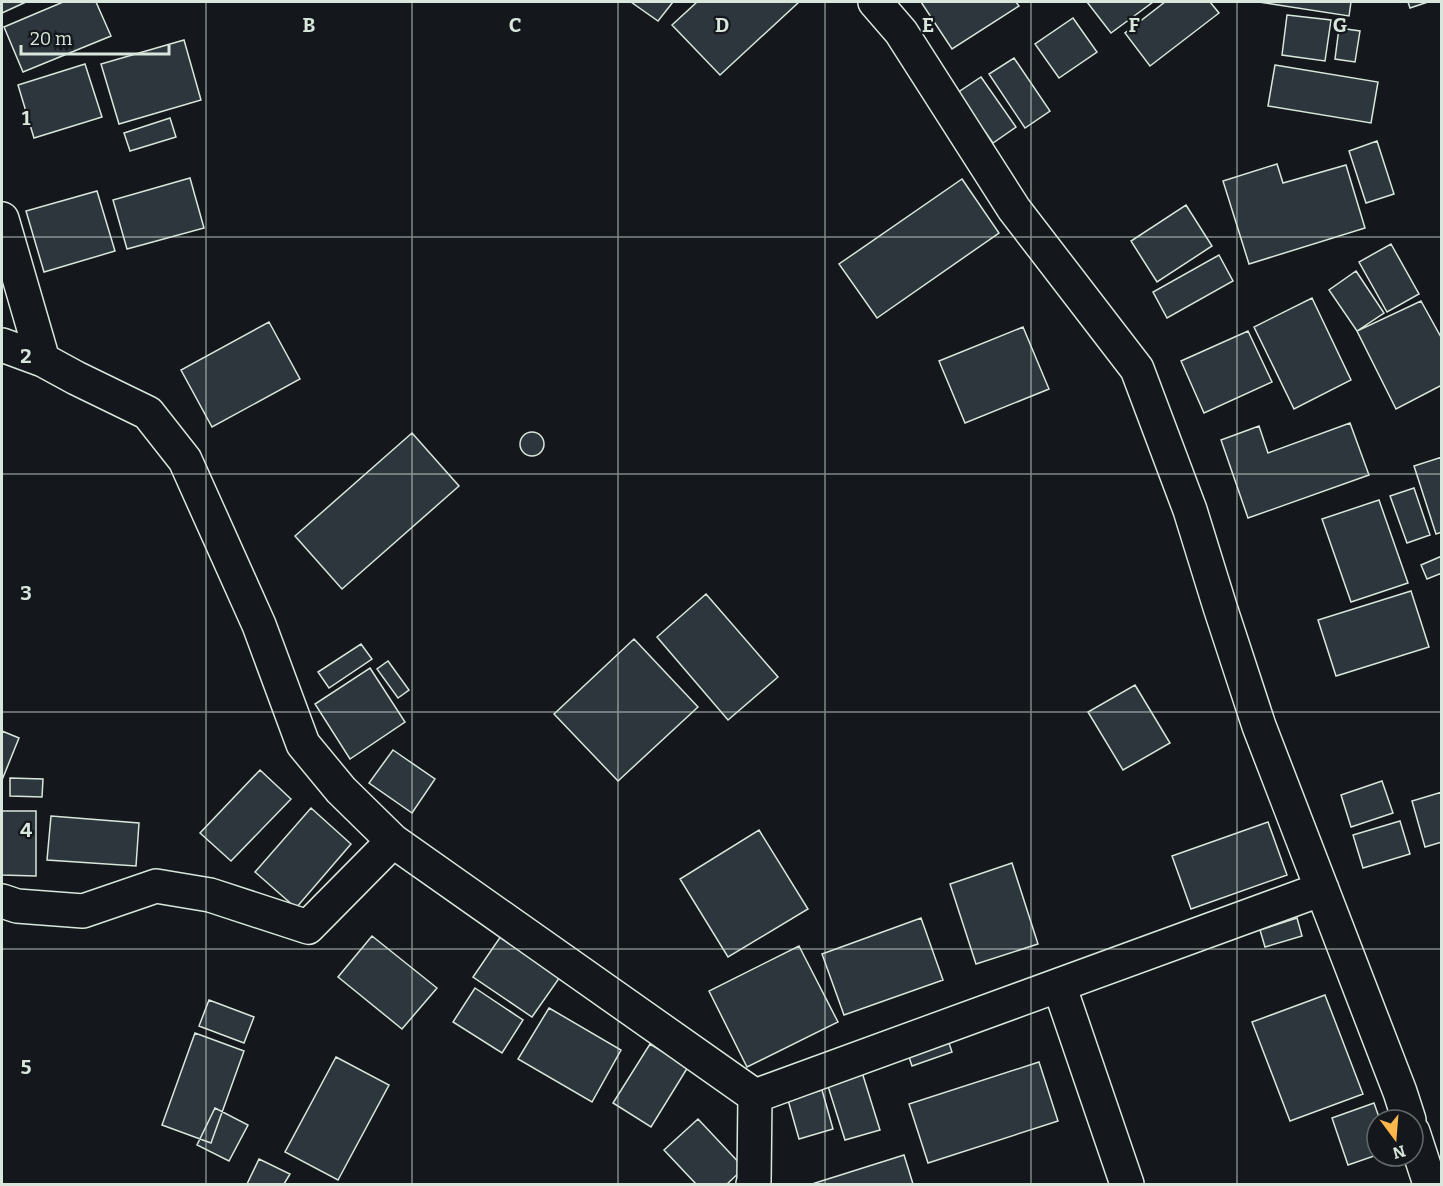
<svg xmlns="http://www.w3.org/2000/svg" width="1443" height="1186" viewBox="0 0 1443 1186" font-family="Bitter,serif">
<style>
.building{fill:#2c363c;stroke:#d8e6dc;stroke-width:1.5}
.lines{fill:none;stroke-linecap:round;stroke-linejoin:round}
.minor-casing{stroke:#d8e6dc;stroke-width:36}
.minor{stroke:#14181c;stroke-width:33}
.grid{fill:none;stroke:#d8e6dc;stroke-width:1.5;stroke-opacity:0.55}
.grid-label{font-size:20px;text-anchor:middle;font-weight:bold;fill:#d8e6dc;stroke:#14181c;stroke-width:4.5;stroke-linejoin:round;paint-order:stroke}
</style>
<rect width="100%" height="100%" fill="#14181c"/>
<path class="building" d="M 2,2 L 26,2 L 2,13 Z
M 63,2 L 96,2 L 111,36 L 23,72 L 4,27 Z
M 631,2 L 673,2 L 658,21 Z
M 697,2 L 799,2 L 720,75 L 672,25 Z
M 921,2 L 1016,2 L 1019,6 L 952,49 Z
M 1087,2 L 1153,2 L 1111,33 Z
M 1165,2 L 1210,2 L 1219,13 L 1150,66 L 1125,33 Z
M 1259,2 L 1351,2 L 1349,16 Z
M 1408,2 L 1428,2 L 1410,8 Z
M 1287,15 L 1331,20 L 1325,61 L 1282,55 Z
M 1073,18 L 1097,52 L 1059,78 L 1035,44 Z
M 1339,28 L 1360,31 L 1355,62 L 1335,59 Z
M 184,40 L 201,100 L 119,124 L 101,64 Z
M 1014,58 L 1050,111 L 1025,128 L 989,74 Z
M 85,64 L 102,117 L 34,138 L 18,85 Z
M 1275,65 L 1378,82 L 1371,123 L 1268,106 Z
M 981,77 L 1016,127 L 993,143 L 957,93 Z
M 170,118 L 176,137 L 130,151 L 124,133 Z
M 1377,141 L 1394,194 L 1366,203 L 1349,151 Z
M 1277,164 L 1283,183 L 1346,165 L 1365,228 L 1249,264 L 1223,181 Z
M 190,178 L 204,228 L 127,249 L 113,200 Z
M 962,179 L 999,233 L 877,318 L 839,264 Z
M 97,191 L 115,251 L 44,272 L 26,211 Z
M 1186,205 L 1212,246 L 1157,282 L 1131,241 Z
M 1391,244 L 1419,294 L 1387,312 L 1359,262 Z
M 1219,255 L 1233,281 L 1167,318 L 1153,292 Z
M 1356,271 L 1384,313 L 1357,331 L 1329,290 Z
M 1312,298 L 1351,380 L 1294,409 L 1254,327 Z
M 1421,301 L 1442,339 L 1442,385 L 1396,409 L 1357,331 Z
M 269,322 L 300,379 L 212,427 L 181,370 Z
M 1023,327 L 1049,389 L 965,423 L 939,361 Z
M 1248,331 L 1272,382 L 1204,413 L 1181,361 Z
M 1350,423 L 1369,475 L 1248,518 L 1221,440 L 1259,426 L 1268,453 Z
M520 444a12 12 0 1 1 24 0a12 12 0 1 1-24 0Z
M 412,433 L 459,486 L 342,589 L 295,536 Z
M 1442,457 L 1442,532 L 1436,534 L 1414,466 Z
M 1414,488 L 1430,535 L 1407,543 L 1390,496 Z
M 1379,500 L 1408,583 L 1351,602 L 1322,519 Z
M 1442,556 L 1442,573 L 1427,579 L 1421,565 Z
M 1411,591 L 1429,647 L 1336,676 L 1318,620 Z
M 706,594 L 778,677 L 728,720 L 657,637 Z
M 634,639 L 698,707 L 618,781 L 554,714 Z
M 361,644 L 372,659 L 329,688 L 318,672 Z
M 388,661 L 409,690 L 398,698 L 377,669 Z
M 370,668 L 405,722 L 350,759 L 315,704 Z
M 1135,685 L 1170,743 L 1123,770 L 1088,712 Z
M 2,731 L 19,738 L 2,780 Z
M 393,750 L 435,779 L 412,813 L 369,783 Z
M 260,770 L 291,799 L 231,861 L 200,833 Z
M 10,778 L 43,779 L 42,797 L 10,796 Z
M 1382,781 L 1393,813 L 1351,827 L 1341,795 Z
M 1442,792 L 1442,842 L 1425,847 L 1412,801 Z
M 311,808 L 351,844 L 296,908 L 255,872 Z
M 2,811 L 36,811 L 36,876 L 2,875 Z
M 51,816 L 139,823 L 136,866 L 47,860 Z
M 1400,821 L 1410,854 L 1363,868 L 1353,835 Z
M 1268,822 L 1287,875 L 1191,909 L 1172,856 Z
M 759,830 L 808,909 L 728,957 L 680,879 Z
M 1012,863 L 1038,944 L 976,964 L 950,884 Z
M 921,918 L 943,980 L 844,1015 L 822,954 Z
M 1297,918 L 1302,936 L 1265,947 L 1260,930 Z
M 372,936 L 437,988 L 402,1029 L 338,977 Z
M 501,936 L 560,977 L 532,1017 L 473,977 Z
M 799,946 L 838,1022 L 747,1067 L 709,991 Z
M 475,988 L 523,1020 L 502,1053 L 453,1022 Z
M 1325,995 L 1363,1094 L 1290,1121 L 1252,1022 Z
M 209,1000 L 254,1017 L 244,1043 L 199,1026 Z
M 549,1008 L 621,1050 L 592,1102 L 518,1059 Z
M 195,1033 L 244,1051 L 211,1143 L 162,1125 Z
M 947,1037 L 952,1052 L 912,1066 L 907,1051 Z
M 650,1044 L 688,1067 L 651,1127 L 613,1103 Z
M 336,1057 L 389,1085 L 338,1180 L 285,1152 Z
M 1039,1062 L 1058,1121 L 928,1163 L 909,1104 Z
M 861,1069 L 880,1130 L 845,1140 L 826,1080 Z
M 822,1090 L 833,1129 L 799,1139 L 788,1100 Z
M 1374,1103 L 1380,1120 L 1377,1120 L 1377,1155 L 1348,1165 L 1332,1118 Z
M 215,1108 L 248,1125 L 229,1161 L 197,1145 Z
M 698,1119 L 744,1168 L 727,1184 L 696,1184 L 664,1150 Z
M 904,1155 L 913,1184 L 812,1184 Z
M 259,1159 L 290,1174 L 284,1184 L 247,1184 Z"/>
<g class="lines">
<g class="minor-casing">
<path id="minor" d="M 875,2 L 901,32 L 1014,209 L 1137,369 L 1190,510 L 1220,607 L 1259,726 L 1400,1092 L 1409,1120
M 2,219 L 43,360
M 2,345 L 43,360 L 76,378 L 148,413 L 185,460 L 259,625 L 303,744 L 341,790 L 393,841 L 755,1096
M 2,901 L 17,906 L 83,911 L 156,886 L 210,895 L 308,927 L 393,841
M 1059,985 L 1127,1184
M 755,1096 L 1322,889
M 1413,1132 L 1430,1184
M 753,1184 L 754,1181 L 755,1096"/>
</g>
<use href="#minor" class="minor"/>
</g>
<path class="grid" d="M 206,2 L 206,1184M 412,2 L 412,1184M 618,2 L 618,1184M 825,2 L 825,1184M 1031,2 L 1031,1184M 1237,2 L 1237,1184M 2,237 L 1442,237M 2,474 L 1442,474M 2,712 L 1442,712M 2,949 L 1442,949"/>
<g class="grid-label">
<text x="309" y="32">B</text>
<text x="515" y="32">C</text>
<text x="722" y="32">D</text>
<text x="928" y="32">E</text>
<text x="1134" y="32">F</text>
<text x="1340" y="32">G</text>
<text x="26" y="125">1</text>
<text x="26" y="363">2</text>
<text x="26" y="600">3</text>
<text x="26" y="837">4</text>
<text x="26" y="1074">5</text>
</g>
<rect width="1443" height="1186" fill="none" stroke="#d8e6dc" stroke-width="6"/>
<g transform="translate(1395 1138) rotate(164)"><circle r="28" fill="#14181c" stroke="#626a69" stroke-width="1.5"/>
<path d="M0-4.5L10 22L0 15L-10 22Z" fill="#ffb74d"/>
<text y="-9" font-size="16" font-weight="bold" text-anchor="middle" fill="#d8e6dc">N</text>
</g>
<path d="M21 45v9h148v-9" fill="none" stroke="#d8e6dc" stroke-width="3"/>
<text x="30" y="45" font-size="18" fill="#d8e6dc" stroke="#14181c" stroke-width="4.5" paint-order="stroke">20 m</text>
</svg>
